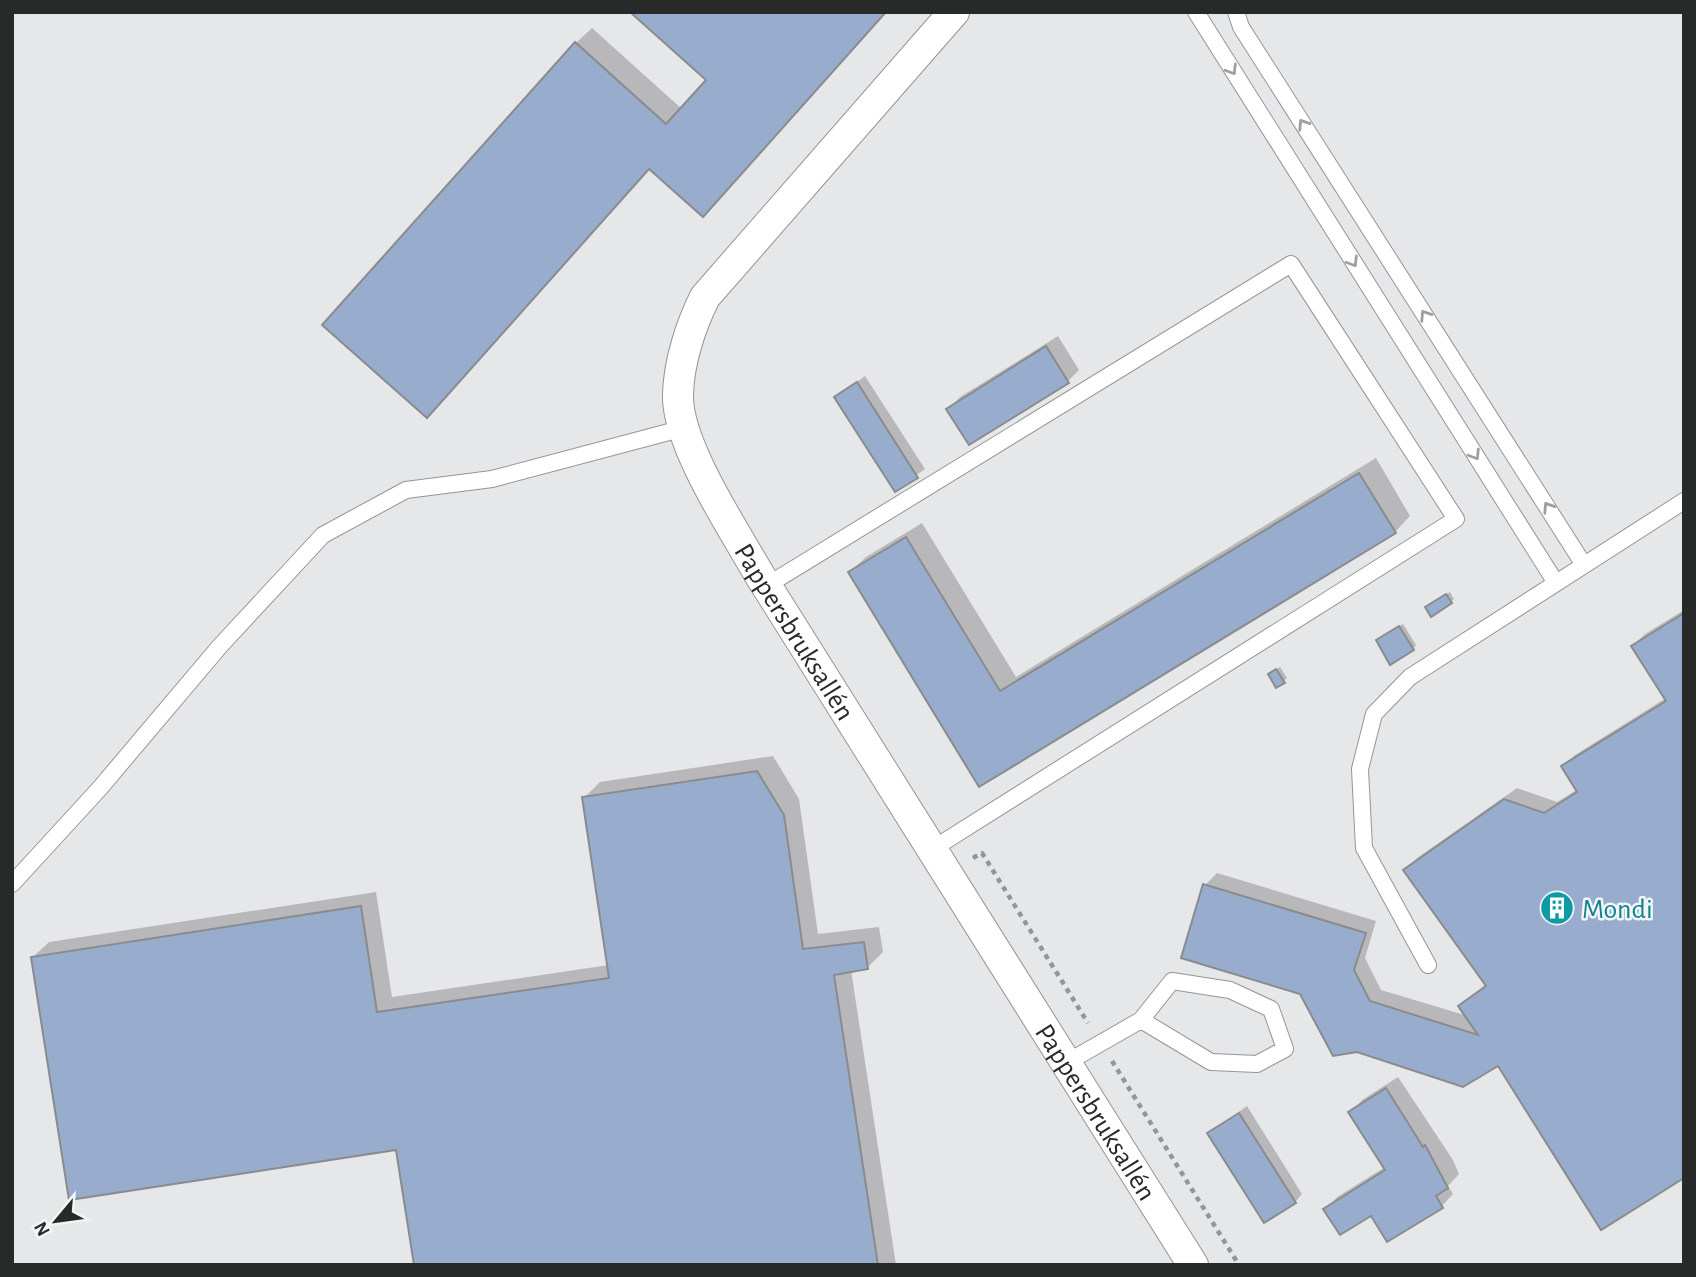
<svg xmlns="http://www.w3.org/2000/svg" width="1696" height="1277" viewBox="0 0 1696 1277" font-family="'Alegreya Sans',sans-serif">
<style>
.shadow{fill:#0003}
.building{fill:#98adcd;stroke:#8a8b8d;stroke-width:2}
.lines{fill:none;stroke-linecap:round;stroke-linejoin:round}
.lane-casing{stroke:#949597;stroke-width:18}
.street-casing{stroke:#949597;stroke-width:32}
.path{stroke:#949596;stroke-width:4.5;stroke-dasharray:5 5;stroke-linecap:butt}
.lane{stroke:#fff;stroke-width:16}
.street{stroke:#fff;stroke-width:30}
.oneway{stroke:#9e9f9f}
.labels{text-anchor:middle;stroke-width:5;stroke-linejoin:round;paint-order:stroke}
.street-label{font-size:28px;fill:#282929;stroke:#f4f5f6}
.culture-label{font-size:28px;fill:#0d838f;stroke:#f4f5f6;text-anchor:start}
</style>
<rect width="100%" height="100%" fill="#e6e7e9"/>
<path class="shadow" d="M 885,12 L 703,214 L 576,43 L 592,28 L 682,109 Z
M 1058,336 L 1079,370 L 1068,381 L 948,409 L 960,397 Z
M 865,376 L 925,469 L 896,490 L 836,397 Z
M 1376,458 L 1410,516 L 1395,532 L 979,784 L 850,572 L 866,557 L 922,523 L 1016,677 Z
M 1450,592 L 1454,599 L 1451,602 L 1430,604 Z
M 1684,610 L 1684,1176 L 1499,1063 L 1302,992 L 1183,957 L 1205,885 L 1217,873 L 1376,921 L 1365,958 L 1381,990 L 1468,1016 L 1460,1006 L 1486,984 L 1406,870 L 1417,858 L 1517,788 L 1557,802 L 1578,789 L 1564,766 L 1575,755 L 1666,698 L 1633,646 L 1645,634 Z
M 1403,624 L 1416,645 L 1413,649 L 1381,637 Z
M 1280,667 L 1287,678 L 1283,681 L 1274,671 Z
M 773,756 L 799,799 L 818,934 L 879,927 L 883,952 L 867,968 L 851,970 L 896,1265 L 415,1265 L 398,1148 L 33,957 L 49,942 L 376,892 L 392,997 L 609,965 L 584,798 L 600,782 Z
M 1398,1077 L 1453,1160 L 1459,1174 L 1448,1186 L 1453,1194 L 1442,1206 L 1371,1213 L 1326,1209 L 1337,1197 L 1385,1167 L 1351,1112 L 1362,1100 Z
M 1247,1106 L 1302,1194 L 1295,1202 L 1209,1133 Z"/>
<path class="building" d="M 630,12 L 886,12 L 703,217 L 649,169 L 427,418 L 322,325 L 575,42 L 666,124 L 706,80 Z
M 1046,346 L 1069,383 L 969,445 L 946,409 Z
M 857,382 L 918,478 L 895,492 L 834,397 Z
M 1359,473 L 1396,533 L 979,787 L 848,572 L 906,537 L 1000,691 Z
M 1446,594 L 1452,603 L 1431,617 L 1425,607 Z
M 1684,613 L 1684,1178 L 1601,1230 L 1498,1066 L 1463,1087 L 1357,1052 L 1333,1056 L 1300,994 L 1181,958 L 1203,884 L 1366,933 L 1354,970 L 1370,1001 L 1478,1035 L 1458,1006 L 1486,986 L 1403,870 L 1504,799 L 1544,813 L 1577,792 L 1561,766 L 1666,701 L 1631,646 Z
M 1399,626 L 1414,650 L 1390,665 L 1376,640 Z
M 1276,669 L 1285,683 L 1276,688 L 1268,674 Z
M 757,771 L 784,815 L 803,949 L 864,942 L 868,969 L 834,975 L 878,1265 L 414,1265 L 396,1150 L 69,1200 L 31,957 L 361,906 L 377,1012 L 609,978 L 582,797 Z
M 1386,1088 L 1423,1147 L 1425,1145 L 1448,1188 L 1436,1196 L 1443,1208 L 1387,1242 L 1371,1216 L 1340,1235 L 1323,1209 L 1385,1170 L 1348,1112 Z
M 1239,1113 L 1296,1203 L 1264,1223 L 1207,1133 Z"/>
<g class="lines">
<g class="lane-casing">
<path id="lane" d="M 1196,12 L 1556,583
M 1236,12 L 1241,27 L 1584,565
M 766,586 L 1291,264 L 1456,519 L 931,850
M 12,884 L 100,788 L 220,646 L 323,535 L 406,490 L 492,479 L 684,428
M 1428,965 L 1364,848 L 1360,769 L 1374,714 L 1410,677 L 1684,501
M 1066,1063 L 1141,1020 L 1211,1062 L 1257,1064 L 1285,1049 L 1271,1009 L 1230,990 L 1172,981 L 1141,1020"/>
</g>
<g class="street-casing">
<g id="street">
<path id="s1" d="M 954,12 L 705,297 C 691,325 679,361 678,394 C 676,443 734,530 759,574 L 1193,1265"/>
</g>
</g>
<path class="path" d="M 973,858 L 982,853 L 1088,1023
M 1112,1061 L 1239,1265"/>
<use href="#lane" class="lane"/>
<use href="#street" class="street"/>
</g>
<defs><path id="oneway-chevron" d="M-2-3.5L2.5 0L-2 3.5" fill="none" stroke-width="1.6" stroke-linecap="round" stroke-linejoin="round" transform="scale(1.75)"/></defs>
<g class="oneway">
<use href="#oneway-chevron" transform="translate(1232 70) rotate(58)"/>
<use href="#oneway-chevron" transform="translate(1303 124) rotate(-123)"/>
<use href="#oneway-chevron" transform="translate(1353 262) rotate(58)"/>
<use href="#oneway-chevron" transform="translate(1425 315) rotate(-123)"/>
<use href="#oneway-chevron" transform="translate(1475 455) rotate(58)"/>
<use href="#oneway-chevron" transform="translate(1548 507) rotate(-123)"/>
</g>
<defs>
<g id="building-disc" transform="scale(1.75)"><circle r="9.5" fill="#0f9aa8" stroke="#f4f5f6"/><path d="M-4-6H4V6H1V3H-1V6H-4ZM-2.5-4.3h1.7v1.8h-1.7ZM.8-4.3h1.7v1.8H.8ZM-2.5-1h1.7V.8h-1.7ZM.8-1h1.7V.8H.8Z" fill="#fff"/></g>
</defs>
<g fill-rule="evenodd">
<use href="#building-disc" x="1557" y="908"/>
</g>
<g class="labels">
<g class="street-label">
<text dy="10" stroke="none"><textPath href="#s1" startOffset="747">Pappersbruksallén</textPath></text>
<text dy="10" stroke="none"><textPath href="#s1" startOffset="1314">Pappersbruksallén</textPath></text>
</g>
<g class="culture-label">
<text x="1582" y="918">Mondi</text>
</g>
</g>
<rect width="1696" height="1277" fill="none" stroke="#282929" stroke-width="28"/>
<g transform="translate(56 1221) rotate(241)" stroke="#f4f5f6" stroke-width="5" paint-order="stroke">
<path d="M0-5L12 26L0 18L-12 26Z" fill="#282929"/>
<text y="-10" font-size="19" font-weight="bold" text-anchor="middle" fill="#282929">N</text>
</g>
</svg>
